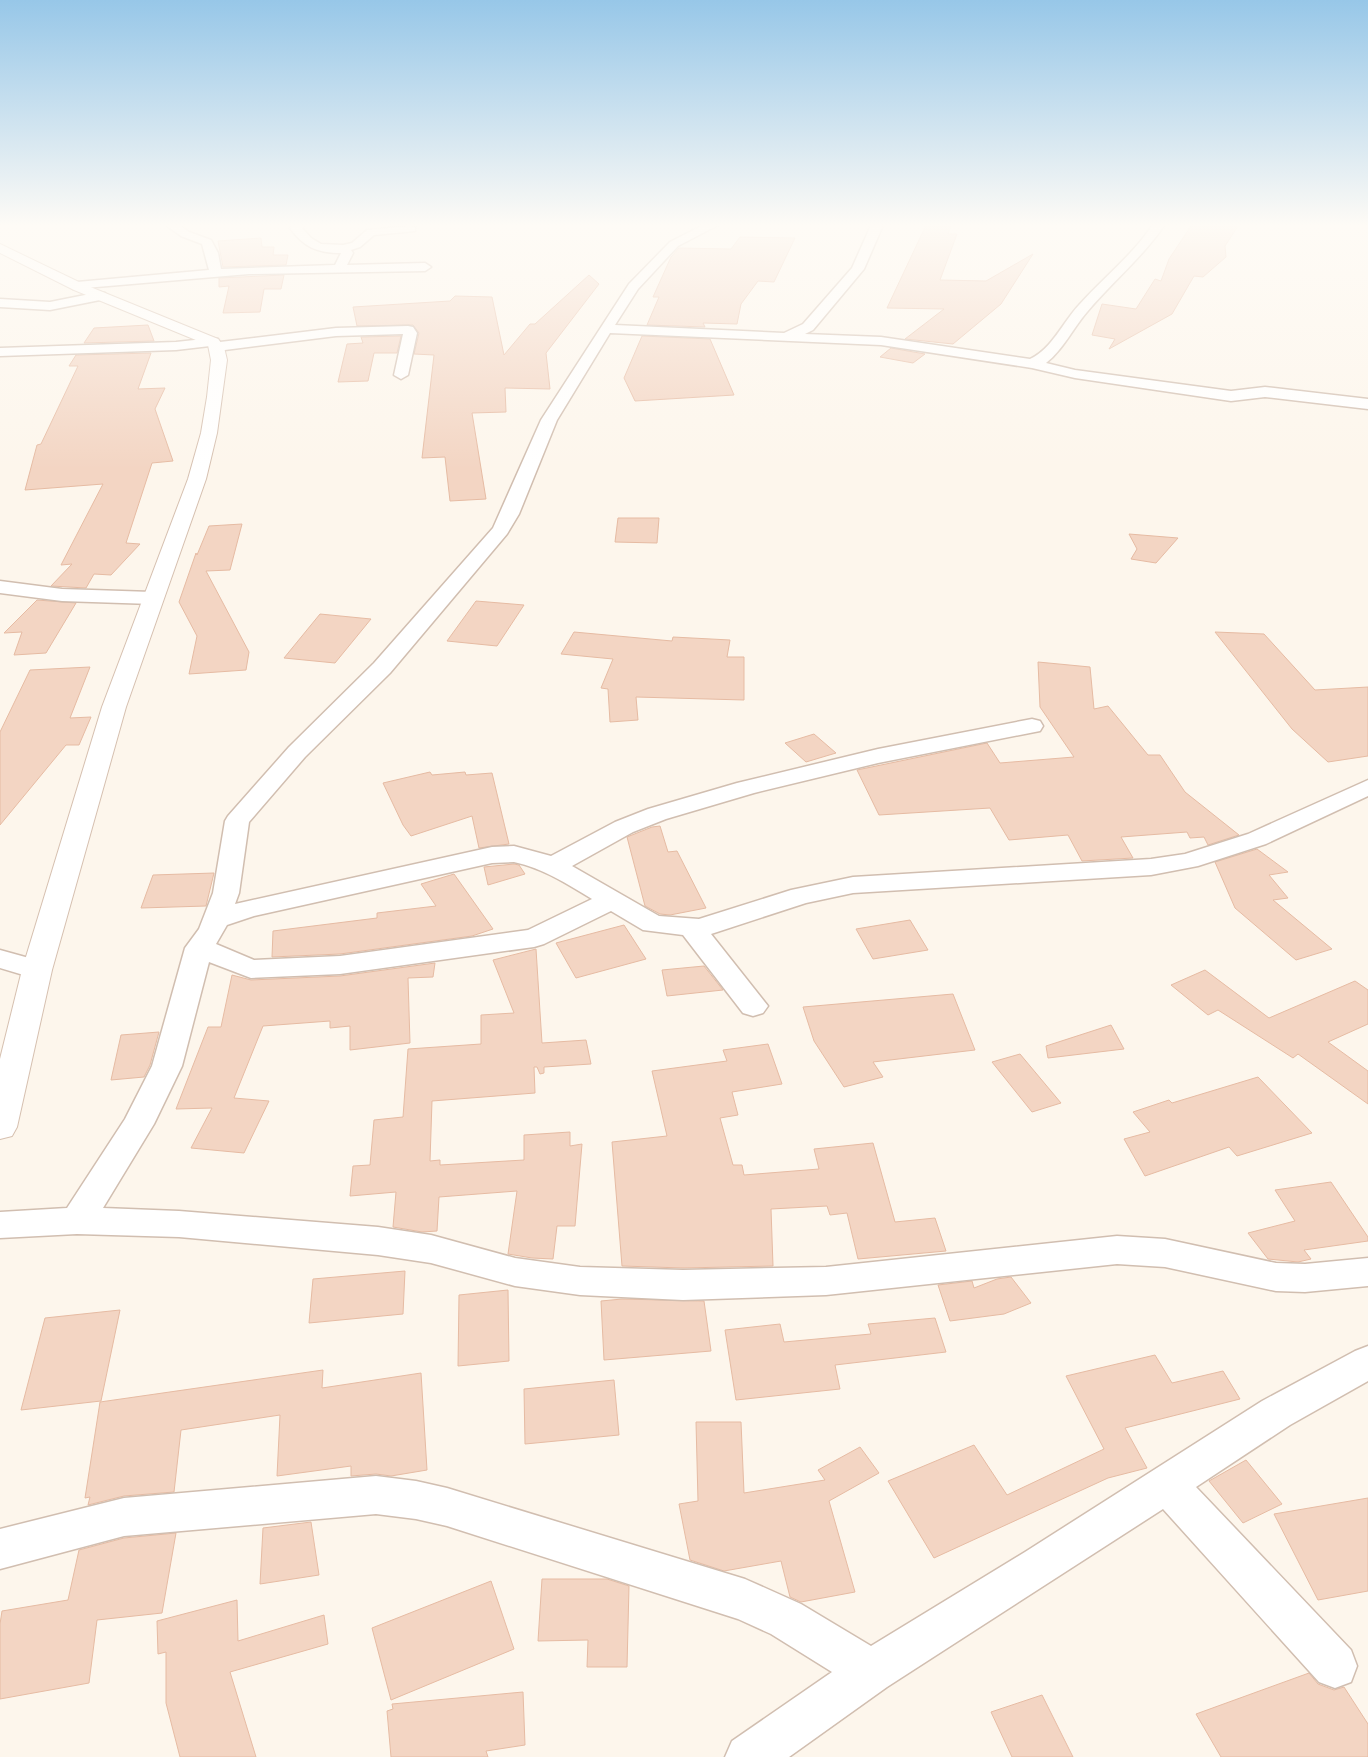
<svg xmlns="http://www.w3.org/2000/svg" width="1368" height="1757" viewBox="0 0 1368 1757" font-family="Raleway,sans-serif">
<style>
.building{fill:#f3d5c3;stroke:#e6bba3}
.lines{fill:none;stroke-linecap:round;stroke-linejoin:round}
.street-casing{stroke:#d1beb0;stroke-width:3}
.secondary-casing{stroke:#d6c0b0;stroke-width:2}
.street{fill:#fff;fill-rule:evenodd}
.secondary{fill:#fff;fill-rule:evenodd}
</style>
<rect width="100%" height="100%" fill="#fdf6ec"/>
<path class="building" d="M 927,223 L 952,223 L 948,234 L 957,234 L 940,280 L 986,281 L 1033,254 L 1001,304 L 953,344 L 905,339 L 944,309 L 887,308 Z
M 1193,223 L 1240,223 L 1225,246 L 1226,257 L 1203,277 L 1194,276 L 1172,314 L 1109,349 L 1115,339 L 1092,335 L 1102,304 L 1136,309 L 1155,279 L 1161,281 L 1169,259 Z
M 740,237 L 795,238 L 774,282 L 758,281 L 741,304 L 737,324 L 703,323 L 705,327 L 647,325 L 659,297 L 653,297 L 671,257 L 679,248 L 731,249 Z
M 261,238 L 262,247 L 274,247 L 273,255 L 288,255 L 286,265 L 223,267 L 218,241 Z
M 284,275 L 281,289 L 264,289 L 260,312 L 223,313 L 229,286 L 219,287 L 219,278 Z
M 589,275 L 599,284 L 546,353 L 550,389 L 505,388 L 506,412 L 472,413 L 486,499 L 450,501 L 445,457 L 422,458 L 434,355 L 414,354 L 419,333 L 413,325 L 357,326 L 353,307 L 450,301 L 455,296 L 492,297 L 504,355 L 530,324 L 535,324 Z
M 148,325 L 154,341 L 84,343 L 94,328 Z
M 401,336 L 397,353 L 374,353 L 368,381 L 338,382 L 347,344 L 363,343 L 361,337 Z
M 642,336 L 710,339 L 734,395 L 635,401 L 624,378 Z
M 891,348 L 925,354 L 913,363 L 880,357 Z
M 151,353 L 138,389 L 165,388 L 155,409 L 173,461 L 152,463 L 126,543 L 140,544 L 111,575 L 94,574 L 86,588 L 51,586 L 72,564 L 61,565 L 103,484 L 25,490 L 37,445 L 41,444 L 78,366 L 69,366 L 76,355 Z
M 618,518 L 659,518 L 657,543 L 615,542 Z
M 242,524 L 230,570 L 206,571 L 249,652 L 246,670 L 189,674 L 197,636 L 179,602 L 196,553 L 197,555 L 209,526 Z
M 1129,534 L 1178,538 L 1156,563 L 1131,559 L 1137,549 Z
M 37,600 L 76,603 L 46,653 L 14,655 L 22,632 L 4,633 Z
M 476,601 L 524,605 L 497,646 L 447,641 Z
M 320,614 L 371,619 L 335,663 L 284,658 Z
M 574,632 L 672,641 L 673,637 L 730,640 L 727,657 L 744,657 L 744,700 L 636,697 L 638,720 L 610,722 L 608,689 L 601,688 L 613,659 L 561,654 Z
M 1215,632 L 1264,634 L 1315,690 L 1368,687 L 1368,756 L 1328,762 L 1292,729 Z
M 1038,662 L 1090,667 L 1094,709 L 1108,706 L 1148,755 L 1160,755 L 1185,792 L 1239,835 L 1208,845 L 1204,837 L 1190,838 L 1187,832 L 1121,837 L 1133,858 L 1082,861 L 1068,835 L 1009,840 L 990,808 L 879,815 L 857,770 L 987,743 L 1000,763 L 1074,757 L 1040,707 Z
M 90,667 L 70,718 L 91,717 L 79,745 L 66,745 L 0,825 L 0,732 L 30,670 Z
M 814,734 L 836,753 L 806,762 L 785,743 Z
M 430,772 L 432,775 L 465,772 L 466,775 L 492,773 L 509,844 L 479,848 L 472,816 L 411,836 L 403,825 L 383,783 Z
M 660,826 L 668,852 L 677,851 L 706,908 L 670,915 L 660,914 L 645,906 L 627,837 L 652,827 Z
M 1257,849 L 1288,872 L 1269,875 L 1288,898 L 1273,900 L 1332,949 L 1296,960 L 1235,908 L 1215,862 Z
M 514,864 L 519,865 L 525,874 L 488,885 L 484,867 Z
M 214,873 L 206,906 L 141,908 L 153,875 Z
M 454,874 L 493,929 L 472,936 L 340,954 L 272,957 L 273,931 L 377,918 L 377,913 L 436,906 L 421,884 Z
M 910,920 L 928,950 L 873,959 L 856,929 Z
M 624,925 L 646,959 L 576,978 L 556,943 Z
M 536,949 L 542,1043 L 586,1040 L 591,1064 L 544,1067 L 544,1073 L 540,1074 L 537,1067 L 534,1067 L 535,1093 L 432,1101 L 430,1161 L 440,1160 L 440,1165 L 524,1160 L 524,1135 L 570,1132 L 570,1146 L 582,1144 L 575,1226 L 557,1226 L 553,1259 L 532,1258 L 508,1254 L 517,1191 L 439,1197 L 437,1231 L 422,1232 L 393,1227 L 396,1192 L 350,1196 L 353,1166 L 370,1165 L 374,1120 L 403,1117 L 408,1049 L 481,1044 L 481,1015 L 514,1013 L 493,960 Z
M 435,963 L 433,977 L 408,978 L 410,1043 L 350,1050 L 350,1026 L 330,1028 L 330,1021 L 263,1026 L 234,1098 L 269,1101 L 244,1153 L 191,1148 L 212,1108 L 176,1109 L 208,1027 L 221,1027 L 232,975 L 251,980 L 340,976 Z
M 704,966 L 723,990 L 667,996 L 662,970 Z
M 1205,970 L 1269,1018 L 1355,981 L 1368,990 L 1368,1024 L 1328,1042 L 1368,1071 L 1368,1104 L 1298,1054 L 1293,1058 L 1218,1010 L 1208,1015 L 1171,985 Z
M 953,994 L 975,1050 L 873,1062 L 883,1077 L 844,1087 L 814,1041 L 803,1007 Z
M 1111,1025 L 1124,1049 L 1048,1058 L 1046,1046 Z
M 159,1032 L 150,1065 L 144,1077 L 111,1080 L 121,1035 Z
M 768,1044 L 782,1084 L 732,1092 L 738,1115 L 720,1118 L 733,1165 L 742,1165 L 744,1175 L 819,1169 L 814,1149 L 873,1143 L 895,1222 L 935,1218 L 946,1251 L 858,1259 L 847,1213 L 830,1215 L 827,1206 L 771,1209 L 773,1266 L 683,1268 L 622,1266 L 612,1142 L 667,1136 L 652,1071 L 727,1061 L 723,1050 Z
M 1020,1054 L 1061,1103 L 1032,1112 L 992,1062 Z
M 1258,1077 L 1312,1133 L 1237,1156 L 1229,1147 L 1145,1176 L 1124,1139 L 1150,1132 L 1133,1112 L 1169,1100 L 1172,1103 Z
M 1331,1182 L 1368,1237 L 1368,1241 L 1304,1250 L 1311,1259 L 1298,1262 L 1268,1259 L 1248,1233 L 1295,1221 L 1275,1190 Z
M 405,1271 L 403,1314 L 309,1323 L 313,1279 Z
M 1011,1277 L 1031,1303 L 1004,1314 L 950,1321 L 938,1285 L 972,1281 L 974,1288 L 997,1279 Z
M 508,1290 L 509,1361 L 458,1366 L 459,1295 Z
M 622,1299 L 704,1301 L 711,1351 L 604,1360 L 601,1301 Z
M 120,1310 L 101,1401 L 21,1410 L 45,1318 Z
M 935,1318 L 946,1352 L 835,1365 L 840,1389 L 736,1400 L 725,1330 L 780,1324 L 784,1342 L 871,1334 L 868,1324 Z
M 1155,1355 L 1172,1383 L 1223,1371 L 1240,1399 L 1125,1428 L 1147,1468 L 1108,1478 L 934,1558 L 888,1481 L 974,1445 L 1007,1495 L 1104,1449 L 1066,1376 Z
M 323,1370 L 322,1388 L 421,1373 L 427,1470 L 391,1476 L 376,1474 L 351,1476 L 351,1466 L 277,1476 L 280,1415 L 181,1430 L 174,1492 L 124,1496 L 88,1505 L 90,1497 L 85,1498 L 100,1402 Z
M 614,1380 L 619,1435 L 525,1444 L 524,1389 Z
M 696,1422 L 741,1422 L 744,1493 L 825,1480 L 818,1470 L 860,1447 L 879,1473 L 829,1501 L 855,1592 L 801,1602 L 790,1597 L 781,1561 L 724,1571 L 690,1560 L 679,1504 L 698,1501 Z
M 1246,1460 L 1282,1504 L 1243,1523 L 1209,1481 Z
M 1368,1498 L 1368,1591 L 1318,1600 L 1274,1514 Z
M 311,1522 L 319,1575 L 260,1584 L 263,1528 Z
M 176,1533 L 162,1613 L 97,1620 L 89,1683 L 0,1699 L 0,1624 L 2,1611 L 68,1600 L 79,1550 L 124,1538 Z
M 542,1579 L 607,1579 L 629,1586 L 627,1667 L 587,1667 L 588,1640 L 538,1641 Z
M 491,1581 L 514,1649 L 391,1700 L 372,1628 Z
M 237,1600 L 238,1641 L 324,1615 L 328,1644 L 230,1672 L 256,1757 L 180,1757 L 166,1703 L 166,1652 L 158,1654 L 157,1621 Z
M 1309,1673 L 1318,1684 L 1334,1690 L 1344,1687 L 1368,1724 L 1368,1757 L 1221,1757 L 1196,1714 Z
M 523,1692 L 525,1745 L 486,1751 L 488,1757 L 391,1757 L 387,1711 L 393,1709 L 392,1704 Z
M 1042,1695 L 1073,1757 L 1012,1757 L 991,1712 Z"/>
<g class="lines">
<g class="street-casing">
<path id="street" d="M 163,223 L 177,223 L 189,232 L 211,240 L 218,253 L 221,269 L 335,265 L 341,253 C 317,253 304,247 290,228 L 292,223 L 304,223 L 302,228 L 311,238 L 321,244 L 343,245 L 352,243 L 367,230 L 411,226 L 415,227 L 415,231 L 374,235 L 360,247 L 351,250 L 353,253 L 347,265 L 425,263 L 431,267 L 425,271 L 249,274 L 73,289 L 71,286 L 77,282 L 209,270 L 202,244 L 181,236 Z
M 707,223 L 722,223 L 678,246 L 638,289 L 615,325 L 784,333 L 803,324 L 852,268 L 872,223 L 884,223 L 864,269 L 813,330 L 805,334 L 881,337 L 1030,359 C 1052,349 1063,322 1079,305 C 1104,277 1133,255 1154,223 L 1166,223 C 1143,257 1113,281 1087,312 C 1073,328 1063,350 1046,363 L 1075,370 L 1231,391 L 1265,387 L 1368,399 L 1368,409 L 1265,397 L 1231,401 L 1075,378 L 1032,368 L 881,345 L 610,333 L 557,420 L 519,514 L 507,534 L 390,673 L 305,757 L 249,822 L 239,893 L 235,904 L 492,847 L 514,846 L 551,856 L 615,822 L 648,809 L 737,783 L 878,749 L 1032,719 L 1040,721 L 1043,726 L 1040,731 L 878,763 L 754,793 L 666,819 L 633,832 L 572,866 L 659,916 L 699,919 L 791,890 L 853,877 L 1151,859 L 1185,854 L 1248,834 L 1368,780 L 1368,796 L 1266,844 L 1198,866 L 1151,875 L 853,893 L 806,903 L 711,934 L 768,1006 L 763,1013 L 753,1016 L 743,1013 L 683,935 L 643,930 L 611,911 L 544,944 L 534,947 L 340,974 L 251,978 L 209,962 L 182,1066 L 154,1124 L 103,1208 L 179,1211 L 378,1227 L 431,1235 L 515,1258 L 580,1267 L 683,1270 L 826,1267 L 1117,1236 L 1165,1239 L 1276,1263 L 1305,1264 L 1368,1258 L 1368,1286 L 1305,1292 L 1276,1291 L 1165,1267 L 1117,1264 L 826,1295 L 683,1300 L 580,1295 L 515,1286 L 431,1263 L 378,1255 L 179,1237 L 77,1234 L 0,1238 L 0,1212 L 67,1208 L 125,1119 L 152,1066 L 185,948 L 199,929 L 213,893 L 225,821 L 228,816 L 289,747 L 374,663 L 493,528 L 541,420 L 629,284 L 670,242 ZM 514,862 C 543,868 567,884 592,899 L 528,930 L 340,956 L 254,960 L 216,944 L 227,925 L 254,916 L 492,863 Z
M 100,292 L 105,293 L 106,296 L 105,299 L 50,310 L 0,307 L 0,299 L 50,302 Z
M 408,326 L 413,327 L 417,333 L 408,375 L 401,379 L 394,375 L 403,334 L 336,336 L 217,351 L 212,350 L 210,346 L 176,350 L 0,356 L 0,348 L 176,342 L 213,338 L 218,339 L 220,342 L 336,328 Z
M 0,581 L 62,589 L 152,592 L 159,594 L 162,598 L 159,602 L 152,604 L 62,601 L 0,593 Z
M 0,950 L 47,963 L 51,970 L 47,977 L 37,979 L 0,968 Z
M 1368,1346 L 1368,1381 L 1290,1425 L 1196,1487 L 1351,1650 L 1357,1666 L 1351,1682 L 1335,1688 L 1319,1682 L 1163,1509 L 887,1687 L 789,1757 L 725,1757 L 732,1741 L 832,1672 L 771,1634 L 738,1619 L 447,1526 L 416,1519 L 376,1514 L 124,1536 L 0,1569 L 0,1529 L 124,1498 L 376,1476 L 416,1481 L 447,1488 L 745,1579 L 801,1604 L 871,1646 L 1025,1552 L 1262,1401 L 1355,1351 Z"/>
</g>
<g class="secondary-casing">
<path id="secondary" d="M 0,244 L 83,284 L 218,339 L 224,347 L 227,360 L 217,433 L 206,479 L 126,707 L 52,970 L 17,1127 L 12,1136 L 0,1139 L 0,1059 L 22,970 L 102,707 L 188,479 L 201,433 L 207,397 L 211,360 L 208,345 L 74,290 L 0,253 Z"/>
</g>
<use href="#street" class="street"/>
<use href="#secondary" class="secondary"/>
</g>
<linearGradient id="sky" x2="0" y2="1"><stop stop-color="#97c7e8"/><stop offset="0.48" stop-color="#fefbf6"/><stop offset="1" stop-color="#fefbf6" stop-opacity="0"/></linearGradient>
<rect width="1368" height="469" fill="url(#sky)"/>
</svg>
